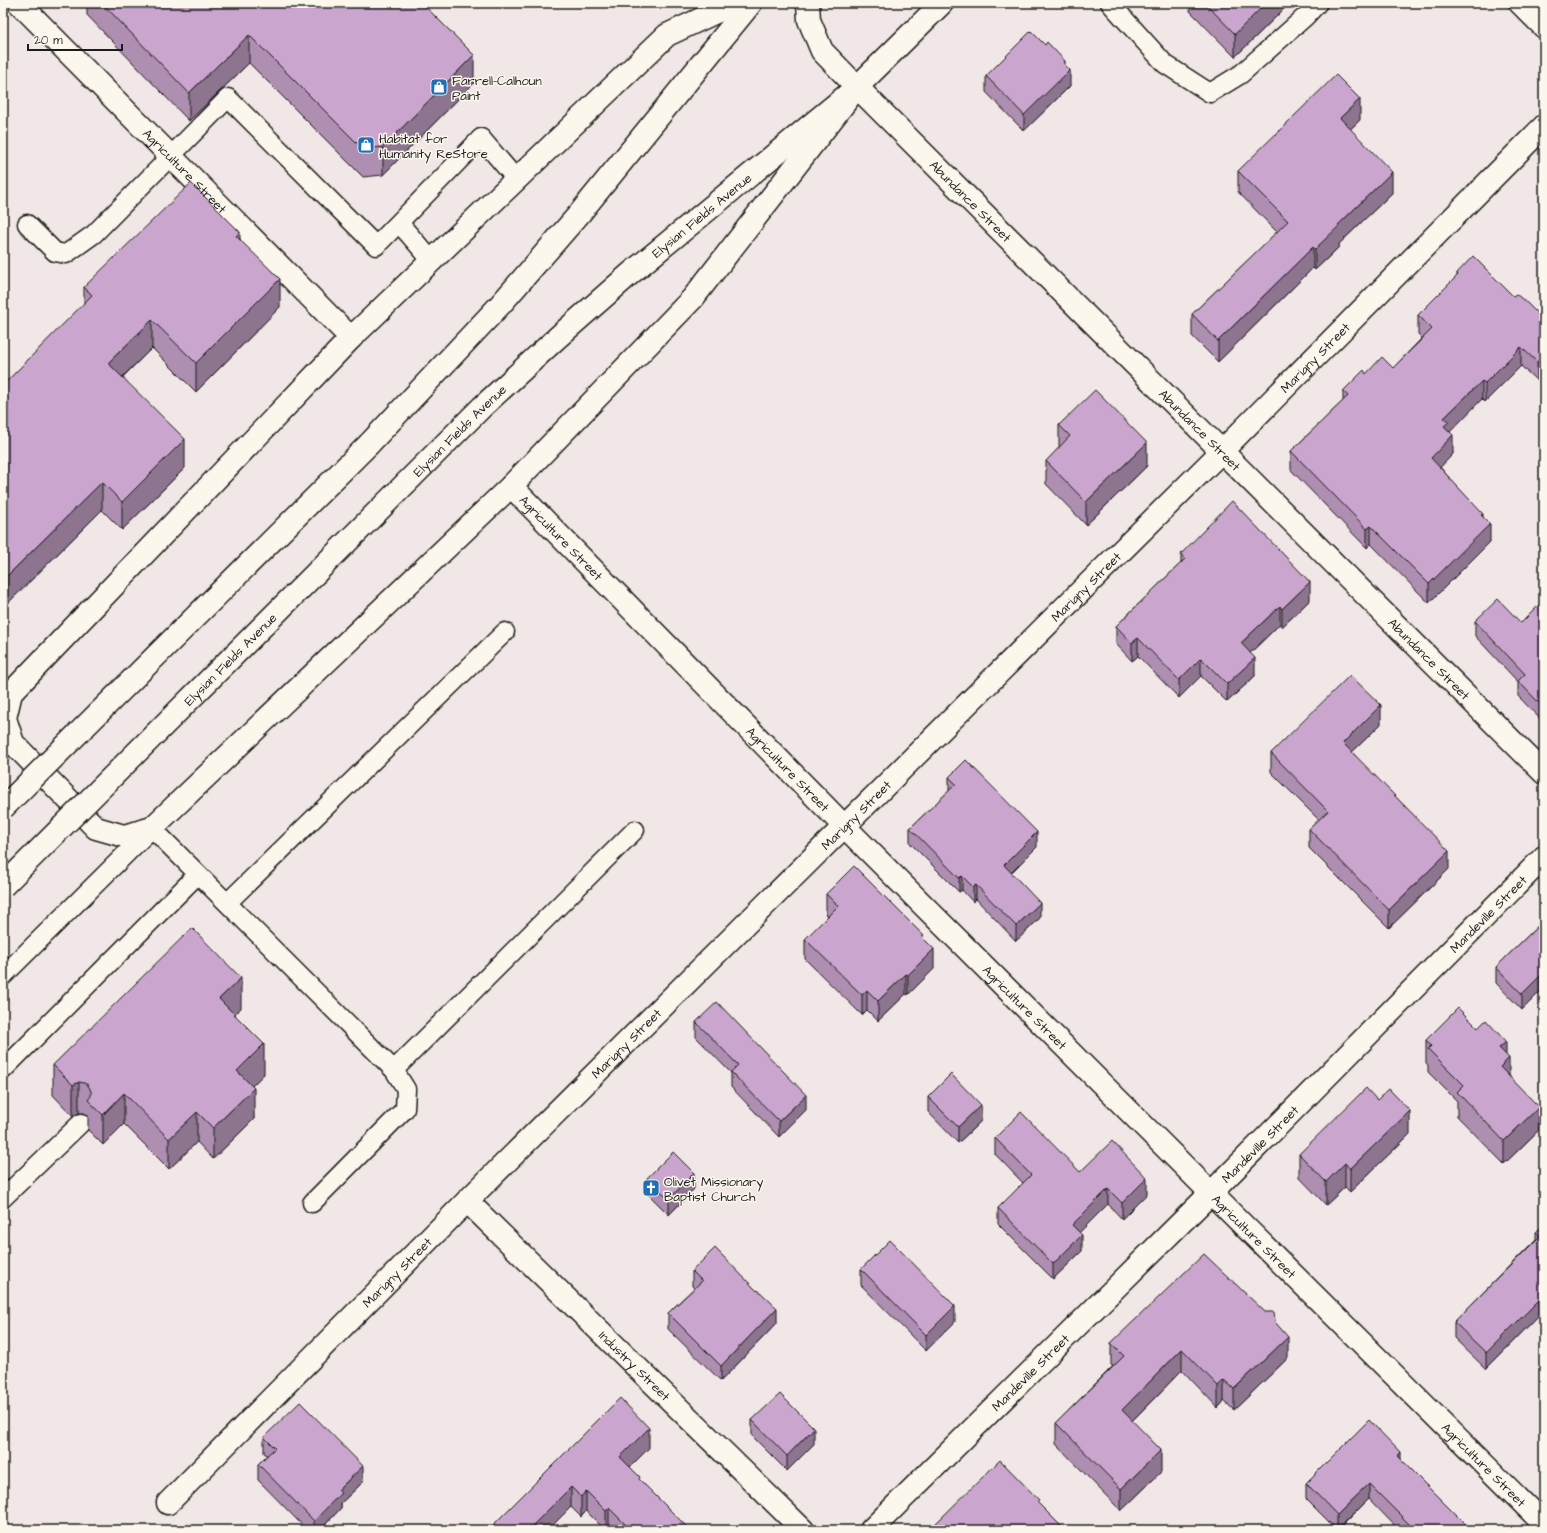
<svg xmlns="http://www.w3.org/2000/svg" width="1547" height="1533" viewBox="0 0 1547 1533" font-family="'Architects Daughter',sans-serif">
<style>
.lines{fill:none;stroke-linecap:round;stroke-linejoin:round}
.lane-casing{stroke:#1c1c1c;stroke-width:21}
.street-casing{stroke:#1c1c1c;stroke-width:25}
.secondary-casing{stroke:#1c1c1c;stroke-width:25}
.lane{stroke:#fbf7ec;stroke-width:18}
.street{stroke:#fbf7ec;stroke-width:22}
.secondary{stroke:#fbf7ec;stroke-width:22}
.secondary-bridge-casing{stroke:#1c1c1c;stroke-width:25;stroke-linecap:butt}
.secondary-bridge{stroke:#fbf7ec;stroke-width:22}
.wall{fill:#ae8eb1;stroke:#1c1c1c}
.shaded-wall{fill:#8d7490;stroke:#1c1c1c}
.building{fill:#caa5ce;stroke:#1c1c1c}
.labels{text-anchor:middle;stroke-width:3;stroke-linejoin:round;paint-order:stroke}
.poi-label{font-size:13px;fill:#1c1c1c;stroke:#fbf7ec;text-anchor:start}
.street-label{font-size:13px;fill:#1c1c1c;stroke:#fbf7ec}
</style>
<rect width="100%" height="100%" fill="#f1e7e6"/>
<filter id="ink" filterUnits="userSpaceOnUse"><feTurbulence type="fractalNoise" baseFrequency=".025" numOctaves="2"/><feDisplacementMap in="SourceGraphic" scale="8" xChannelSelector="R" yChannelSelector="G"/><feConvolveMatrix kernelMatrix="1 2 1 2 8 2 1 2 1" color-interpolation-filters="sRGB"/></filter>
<g filter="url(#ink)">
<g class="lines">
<g class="lane-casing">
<path id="lane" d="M 1110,3 L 1165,64 L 1210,93 L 1241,74 L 1306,16 L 1318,3
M 399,223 L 432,261
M 27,224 L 55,252 L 66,254 L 94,234 L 228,98 L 376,246 L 481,138 L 516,179
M 227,903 L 505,632
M 3,976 L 152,828 L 394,1070 L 406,1089 L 405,1109 L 312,1203
M 3,1070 L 198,874
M 394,1070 L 635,830
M 3,1198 L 81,1123"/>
</g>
<g class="street-casing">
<g id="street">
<path id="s1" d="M 19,3 L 351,338"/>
<path d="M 1520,3 L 1544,27"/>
<path id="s2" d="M 857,87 L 1544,773"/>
<path id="s3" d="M 511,486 L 844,826 L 1211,1193 L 1544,1524"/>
<path id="s4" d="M 467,1201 L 803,1530"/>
<path id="s5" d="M 168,1503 L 467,1201 L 1222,451 L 1544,126"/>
<path id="s6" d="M 871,1530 L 1211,1193 L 1544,857"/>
</g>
</g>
<g class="secondary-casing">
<g id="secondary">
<path d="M 735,3 L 667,35 L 351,338 L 11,693 L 5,718 L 13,743 L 96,828 L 124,836 L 152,828 L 511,486 L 693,298 L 857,87"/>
<path d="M 808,3 L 809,20 L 822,51 L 857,87"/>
<path d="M 369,444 L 500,305 L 580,213 L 751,3"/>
<path id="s7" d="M 406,483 L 482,407 L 558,337 L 631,273 L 857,87 L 942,3"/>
</g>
</g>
<use href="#lane" class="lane"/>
<use href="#street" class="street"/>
<use href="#secondary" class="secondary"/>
<g class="secondary-bridge-casing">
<g id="secondary-bridge">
<path d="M 3,808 L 369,444"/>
<path id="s8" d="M 3,886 L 406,483"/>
</g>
</g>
<use href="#secondary-bridge" class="secondary-bridge"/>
</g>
<path class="wall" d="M 87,3 L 422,3 L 474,83 L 383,175 L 363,177 L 249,63 L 189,121 L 87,15 Z
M 1190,3 L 1290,3 L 1235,57 L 1190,11 Z
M 1065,65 L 1070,86 L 1024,131 L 986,92 L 986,76 Z
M 1360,120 L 1350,129 L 1392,193 L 1339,244 L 1339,247 L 1315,270 L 1313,268 L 1218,362 L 1192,336 L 1192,314 L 1277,232 L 1238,192 L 1238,171 Z
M 240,239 L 280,307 L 196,392 L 152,348 L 123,377 L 185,468 L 122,530 L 102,510 L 3,608 L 3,385 L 84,304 L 84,287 Z
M 1457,273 L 1513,296 L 1544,320 L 1544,374 L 1537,381 L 1521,366 L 1485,402 L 1482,399 L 1449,432 L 1453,454 L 1440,467 L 1483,517 L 1490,542 L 1429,603 L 1371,544 L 1367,548 L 1291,470 L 1291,451 L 1343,401 L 1343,391 L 1366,374 L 1393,368 L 1422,338 L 1418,334 L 1418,315 L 1457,277 Z
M 1059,425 L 1147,466 L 1086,525 L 1046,484 L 1046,461 L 1059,448 Z
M 1181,554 L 1310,600 L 1282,627 L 1280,624 L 1250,653 L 1255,676 L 1227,702 L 1201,676 L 1179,698 L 1138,656 L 1132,661 L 1116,644 L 1116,626 L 1181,563 Z
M 1544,600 L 1544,723 L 1518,696 L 1518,682 L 1475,636 L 1475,621 L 1521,623 Z
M 1381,724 L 1352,752 L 1449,869 L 1389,928 L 1309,848 L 1309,829 L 1319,820 L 1271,772 L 1271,753 Z
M 949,777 L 1037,847 L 1011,872 L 1040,918 L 1016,941 L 976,899 L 973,902 L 962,890 L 959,892 L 910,843 L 910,828 L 949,791 Z
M 826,894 L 924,939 L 934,969 L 908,995 L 906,994 L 878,1021 L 867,1010 L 862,1015 L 805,959 L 805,939 L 828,916 L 826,914 Z
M 1544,920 L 1544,988 L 1522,1010 L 1496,983 L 1496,967 Z
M 241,1008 L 235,1014 L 264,1074 L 252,1086 L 254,1119 L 213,1159 L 197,1142 L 169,1169 L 124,1124 L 103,1145 L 88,1130 L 88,1115 L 84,1113 L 79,1113 L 73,1116 L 53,1095 L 53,1065 Z
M 696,1022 L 806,1110 L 779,1137 L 731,1087 L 731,1073 L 696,1037 Z
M 1478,1028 L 1506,1056 L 1509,1075 L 1539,1130 L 1504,1164 L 1457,1116 L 1457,1101 L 1428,1072 L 1428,1066 L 1426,1064 L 1426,1040 Z
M 928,1097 L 981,1121 L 958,1143 L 928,1112 Z
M 1410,1134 L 1350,1192 L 1345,1187 L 1326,1205 L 1299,1177 L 1299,1154 Z
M 995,1138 L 1080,1172 L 1147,1194 L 1122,1219 L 1108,1204 L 1079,1233 L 1082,1251 L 1053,1279 L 998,1224 L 998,1208 L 1023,1183 L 995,1154 Z
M 647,1178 L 694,1189 L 669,1215 L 647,1193 Z
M 1544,1225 L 1544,1310 L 1486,1369 L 1454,1338 L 1454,1322 L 1536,1239 L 1536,1232 Z
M 861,1269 L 955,1322 L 926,1351 L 861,1285 Z
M 692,1271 L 777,1323 L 721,1381 L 668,1329 L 668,1313 L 694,1288 L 692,1286 Z
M 1275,1322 L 1288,1358 L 1234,1410 L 1224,1401 L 1218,1408 L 1182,1370 L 1132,1421 L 1161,1472 L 1121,1511 L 1056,1444 L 1056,1423 L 1113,1366 L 1111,1365 L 1111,1343 Z
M 752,1420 L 814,1444 L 787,1471 L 752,1436 Z
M 264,1437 L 363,1482 L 341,1503 L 341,1508 L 320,1530 L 307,1530 L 258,1480 L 258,1464 L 267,1455 L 264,1453 Z
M 649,1448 L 630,1467 L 640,1481 L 690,1530 L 611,1530 L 609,1528 L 607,1530 L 605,1530 L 586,1511 L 581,1517 L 571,1507 L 548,1530 L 493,1530 L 493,1525 Z
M 1400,1459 L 1471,1530 L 1399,1530 L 1369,1499 L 1338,1530 L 1337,1530 L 1306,1499 L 1306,1483 Z"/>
<path class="shaded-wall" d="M 1266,3 L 1290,3 L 1235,57 L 1235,34 Z
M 249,35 L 249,63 L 189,121 L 189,93 Z
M 474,55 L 474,83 L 383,175 L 383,147 Z
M 1065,61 L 1065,75 L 1070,70 L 1070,86 L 1024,131 L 1024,115 L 1063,63 Z
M 1360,99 L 1360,120 L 1340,139 L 1340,118 Z
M 1392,172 L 1392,193 L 1339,244 L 1339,247 L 1315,270 L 1315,249 L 1338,225 Z
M 240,232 L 240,261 L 236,236 Z
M 1313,247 L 1313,268 L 1218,362 L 1218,341 Z
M 280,279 L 280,307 L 196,392 L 196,363 Z
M 152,320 L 152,348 L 108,391 L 108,363 Z
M 1521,347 L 1521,366 L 1485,402 L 1485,383 Z
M 1544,355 L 1544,374 L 1537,381 L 1537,362 Z
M 1482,381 L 1482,399 L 1449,433 L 1453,435 L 1453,454 L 1431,477 L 1431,458 L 1444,418 Z
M 185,439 L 185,468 L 122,530 L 122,502 Z
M 1147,443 L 1147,466 L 1086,525 L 1086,502 Z
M 102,482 L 102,510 L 3,608 L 3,580 Z
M 1483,514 L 1483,531 L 1490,524 L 1490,542 L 1429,603 L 1429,584 Z
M 1371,526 L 1371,544 L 1367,548 L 1367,529 Z
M 1310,582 L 1310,600 L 1282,627 L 1282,609 Z
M 1280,606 L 1280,624 L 1241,662 L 1241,643 Z
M 1138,638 L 1138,656 L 1132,661 L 1132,643 Z
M 1201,658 L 1201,676 L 1179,698 L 1179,680 Z
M 1255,658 L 1255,676 L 1227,702 L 1227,684 Z
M 1381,705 L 1381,724 L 1343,761 L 1343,743 Z
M 1037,832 L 1037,847 L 1004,880 L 1004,865 Z
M 1449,851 L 1449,869 L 1389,928 L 1389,910 Z
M 962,876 L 962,890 L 959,892 L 959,878 Z
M 976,885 L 976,899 L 973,902 L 973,887 Z
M 1040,903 L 1040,918 L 1016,941 L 1016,926 Z
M 934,949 L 934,969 L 908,995 L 908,975 Z
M 1544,972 L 1544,988 L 1522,1010 L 1522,994 Z
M 906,974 L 906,994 L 878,1021 L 878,1001 Z
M 241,978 L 241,1008 L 219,1029 L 219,999 Z
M 867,990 L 867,1010 L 862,1015 L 862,995 Z
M 1506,1042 L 1506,1061 L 1509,1058 L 1509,1081 L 1500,1090 L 1499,1048 Z
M 264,1044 L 264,1074 L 237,1101 L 237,1071 Z
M 79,1082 L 79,1113 L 73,1116 L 73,1085 Z
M 254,1088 L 254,1119 L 213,1159 L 213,1128 Z
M 124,1093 L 124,1124 L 103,1145 L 103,1115 Z
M 806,1095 L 806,1110 L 779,1137 L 779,1121 Z
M 981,1105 L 981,1121 L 958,1143 L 958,1127 Z
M 1539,1107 L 1539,1130 L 1504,1164 L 1504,1141 Z
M 1410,1111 L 1410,1134 L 1350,1192 L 1350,1169 Z
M 197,1112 L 197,1142 L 169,1169 L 169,1139 Z
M 1345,1163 L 1345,1187 L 1326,1205 L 1326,1182 Z
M 694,1173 L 694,1189 L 669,1215 L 669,1199 Z
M 1147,1178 L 1147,1194 L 1122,1219 L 1122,1203 Z
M 1108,1189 L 1108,1204 L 1072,1240 L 1072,1225 Z
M 1082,1235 L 1082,1251 L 1053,1279 L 1053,1264 Z
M 1544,1295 L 1544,1310 L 1486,1369 L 1486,1353 Z
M 955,1306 L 955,1322 L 926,1351 L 926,1335 Z
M 777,1308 L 777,1323 L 721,1381 L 721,1366 Z
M 1288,1337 L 1288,1358 L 1234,1410 L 1234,1389 Z
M 1182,1349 L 1182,1370 L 1122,1431 L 1122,1410 Z
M 1224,1380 L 1224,1401 L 1218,1408 L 1218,1386 Z
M 649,1428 L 649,1448 L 620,1477 L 620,1457 Z
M 814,1428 L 814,1444 L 787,1471 L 787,1456 Z
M 1161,1450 L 1161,1472 L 1121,1511 L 1121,1489 Z
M 1400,1452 L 1400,1468 L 1397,1456 Z
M 363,1466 L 363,1482 L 341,1503 L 341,1508 L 320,1530 L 314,1530 L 314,1521 L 338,1490 Z
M 1369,1484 L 1369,1499 L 1337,1530 L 1337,1515 Z
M 571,1487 L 571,1507 L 548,1530 L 528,1530 Z
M 586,1491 L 586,1511 L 581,1517 L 581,1497 Z
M 609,1508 L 609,1528 L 607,1530 L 606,1530 L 606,1511 Z"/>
<path class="building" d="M 102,3 L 422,3 L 474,55 L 383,147 L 363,149 L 249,35 L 189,93 Z
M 1205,3 L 1266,3 L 1235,34 Z
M 1031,31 L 1045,45 L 1047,42 L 1065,61 L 1063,63 L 1070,70 L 1024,115 L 986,76 Z
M 1336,75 L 1360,99 L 1340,118 L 1392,172 L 1338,225 L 1339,226 L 1315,249 L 1313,247 L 1218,341 L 1192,314 L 1288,221 L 1238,171 Z
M 191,183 L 240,232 L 236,236 L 280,279 L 196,363 L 152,320 L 108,363 L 185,439 L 122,502 L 102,482 L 3,580 L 3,385 L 92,295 L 84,287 Z
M 1473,256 L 1513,296 L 1516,294 L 1527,303 L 1544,320 L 1544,355 L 1537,362 L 1521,347 L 1485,383 L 1482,381 L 1444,418 L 1449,422 L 1444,426 L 1453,435 L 1431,458 L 1483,514 L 1481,515 L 1490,524 L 1429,584 L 1371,526 L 1367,529 L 1291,451 L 1348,396 L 1343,391 L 1364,370 L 1366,374 L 1382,357 L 1393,368 L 1432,329 L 1418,315 L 1458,275 L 1457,273 Z
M 1095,390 L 1147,443 L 1086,502 L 1046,461 L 1070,436 L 1059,425 Z
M 1232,501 L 1310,582 L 1282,609 L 1280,606 L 1241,643 L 1255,658 L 1227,684 L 1201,658 L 1179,680 L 1138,638 L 1132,643 L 1116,626 L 1185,559 L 1181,554 Z
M 1498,599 L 1521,623 L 1544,600 L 1544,708 L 1518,681 L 1525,674 L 1475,621 Z
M 1350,675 L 1381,705 L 1343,743 L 1449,851 L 1389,910 L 1309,829 L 1328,811 L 1271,753 Z
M 966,760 L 1037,832 L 1004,865 L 1040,903 L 1016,926 L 976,885 L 973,887 L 962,876 L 959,878 L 910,828 L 956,784 L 949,777 Z
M 854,866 L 924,936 L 922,937 L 934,949 L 908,975 L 906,974 L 878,1001 L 867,990 L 862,995 L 805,939 L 838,906 L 826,894 Z
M 1544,920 L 1544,972 L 1522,994 L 1496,967 Z
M 192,928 L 241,978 L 219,999 L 264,1044 L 237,1071 L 254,1088 L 213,1128 L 197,1112 L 169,1139 L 124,1093 L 103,1115 L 88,1100 L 91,1096 L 91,1091 L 88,1085 L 84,1083 L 79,1082 L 73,1085 L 53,1065 Z
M 717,1002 L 806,1095 L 779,1121 L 731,1072 L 738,1065 L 696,1022 Z
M 1458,1008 L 1478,1028 L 1486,1020 L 1506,1042 L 1499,1048 L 1509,1058 L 1500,1067 L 1539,1107 L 1504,1141 L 1457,1092 L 1464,1085 L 1428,1049 L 1431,1046 L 1426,1040 Z
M 951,1074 L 981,1105 L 958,1127 L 928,1097 Z
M 1366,1088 L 1377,1100 L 1389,1089 L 1410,1111 L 1350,1169 L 1345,1163 L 1326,1182 L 1299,1154 Z
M 1021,1112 L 1080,1172 L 1112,1141 L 1147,1178 L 1122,1203 L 1108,1189 L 1072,1225 L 1082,1235 L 1053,1264 L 998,1208 L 1031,1175 L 995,1138 Z
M 673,1152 L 694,1173 L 669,1199 L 647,1178 Z
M 1544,1225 L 1544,1295 L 1486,1353 L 1454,1322 L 1540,1236 L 1536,1232 Z
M 890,1240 L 955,1306 L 926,1335 L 861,1269 Z
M 715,1248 L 757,1291 L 758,1290 L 777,1308 L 721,1366 L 668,1313 L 702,1281 L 692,1271 Z
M 1204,1254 L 1265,1312 L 1274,1312 L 1275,1322 L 1288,1337 L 1234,1389 L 1224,1380 L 1218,1386 L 1182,1349 L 1122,1410 L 1161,1450 L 1121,1489 L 1056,1423 L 1124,1356 L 1111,1343 Z
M 780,1394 L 814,1428 L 787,1456 L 752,1420 Z
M 620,1398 L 649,1428 L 620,1457 L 640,1477 L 639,1479 L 690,1530 L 631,1530 L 609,1508 L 606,1511 L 586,1491 L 581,1497 L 571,1487 L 528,1530 L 498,1530 L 493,1525 Z
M 300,1402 L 363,1466 L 338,1490 L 341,1493 L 314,1521 L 258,1464 L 275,1448 L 264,1437 Z
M 1369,1420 L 1400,1452 L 1397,1456 L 1471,1530 L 1415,1530 L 1369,1484 L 1337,1515 L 1306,1483 Z
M 1000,1460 L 1039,1500 L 1037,1502 L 1065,1530 L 929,1530 Z"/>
</g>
<defs>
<g id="shop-square" transform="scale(0.9)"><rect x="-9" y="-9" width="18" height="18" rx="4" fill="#1f6fb2" stroke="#fbf7ec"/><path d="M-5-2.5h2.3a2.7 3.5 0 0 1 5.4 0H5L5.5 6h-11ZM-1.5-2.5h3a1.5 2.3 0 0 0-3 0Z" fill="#fff"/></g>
<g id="church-square" transform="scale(0.9)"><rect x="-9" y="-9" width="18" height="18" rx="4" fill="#1f6fb2" stroke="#fbf7ec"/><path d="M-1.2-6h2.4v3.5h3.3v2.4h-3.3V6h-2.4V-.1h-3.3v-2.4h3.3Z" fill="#fff"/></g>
</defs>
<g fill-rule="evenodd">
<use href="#shop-square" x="439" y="87"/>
<use href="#shop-square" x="366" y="145"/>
<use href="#church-square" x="651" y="1188"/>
</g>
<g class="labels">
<g class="poi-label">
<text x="452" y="85">Farrell-Calhoun<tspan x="452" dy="15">Paint</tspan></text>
<text x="379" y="143">Habitat for<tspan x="379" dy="15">Humanity ReStore</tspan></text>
<text x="664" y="1186">Olivet Missionary<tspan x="664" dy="15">Baptist Church</tspan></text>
</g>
<g class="street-label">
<text dy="5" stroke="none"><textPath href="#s1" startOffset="236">Agriculture Street</textPath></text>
<text dy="5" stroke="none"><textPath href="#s2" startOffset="161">Abundance Street</textPath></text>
<text dy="5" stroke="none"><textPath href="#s7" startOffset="399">Elysian Fields Avenue</textPath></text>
<text dy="5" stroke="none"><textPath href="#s5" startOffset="1621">Marigny Street</textPath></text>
<text dy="5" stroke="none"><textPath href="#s7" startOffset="75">Elysian Fields Avenue</textPath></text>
<text dy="5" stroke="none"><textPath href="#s2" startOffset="485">Abundance Street</textPath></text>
<text dy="5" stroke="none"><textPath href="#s3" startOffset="72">Agriculture Street</textPath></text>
<text dy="5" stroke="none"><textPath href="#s5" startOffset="1297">Marigny Street</textPath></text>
<text dy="5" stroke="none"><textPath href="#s8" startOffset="321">Elysian Fields Avenue</textPath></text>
<text dy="5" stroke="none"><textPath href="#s2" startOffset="809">Abundance Street</textPath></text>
<text dy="5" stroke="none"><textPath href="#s3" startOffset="396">Agriculture Street</textPath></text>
<text dy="5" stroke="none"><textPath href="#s5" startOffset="973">Marigny Street</textPath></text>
<text dy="5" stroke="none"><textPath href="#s6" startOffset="872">Mandeville Street</textPath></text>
<text dy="5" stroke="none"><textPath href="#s3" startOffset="732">Agriculture Street</textPath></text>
<text dy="5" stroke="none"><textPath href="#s5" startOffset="649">Marigny Street</textPath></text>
<text dy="5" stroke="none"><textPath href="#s6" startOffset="548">Mandeville Street</textPath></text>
<text dy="5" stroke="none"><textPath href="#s3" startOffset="1056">Agriculture Street</textPath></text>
<text dy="5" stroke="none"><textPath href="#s5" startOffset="325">Marigny Street</textPath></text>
<text dy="5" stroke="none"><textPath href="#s4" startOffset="235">Industry Street</textPath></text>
<text dy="5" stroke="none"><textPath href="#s6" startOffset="224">Mandeville Street</textPath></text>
<text dy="5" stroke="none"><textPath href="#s3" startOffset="1380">Agriculture Street</textPath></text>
</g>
</g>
<rect width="1547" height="1533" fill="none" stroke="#fbf7ec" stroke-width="16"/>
<rect x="8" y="8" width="1531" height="1517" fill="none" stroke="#1c1c1c" stroke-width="1.5" filter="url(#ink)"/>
<path d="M28 44v6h94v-6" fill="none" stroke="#1c1c1c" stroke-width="2"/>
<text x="34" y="44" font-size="12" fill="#1c1c1c" stroke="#fbf7ec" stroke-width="3" paint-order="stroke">20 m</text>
</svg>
